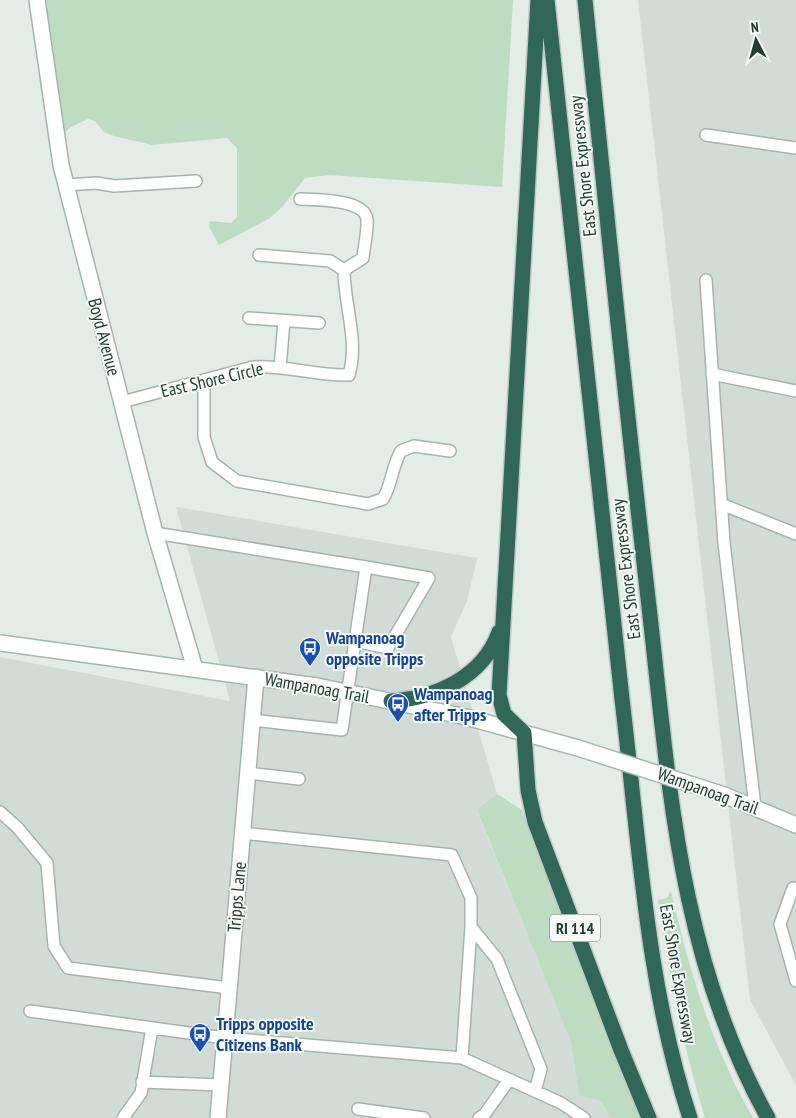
<svg xmlns="http://www.w3.org/2000/svg" width="796" height="1118" viewBox="0 0 796 1118" font-family="'PT Sans Narrow',sans-serif">
<style>
.built{fill:#d1dcd6}
.green{fill:#bddcc2}
.lines{fill:none;stroke-linecap:round;stroke-linejoin:round}
.service-casing{stroke:#a6b4ad;stroke-width:14}
.minor-casing{stroke:#a6b4ad;stroke-width:18}
.secondary-casing{stroke:#a2b7ae;stroke-width:18}
.motorway-casing{stroke:#c1c9c6;stroke-width:18}
.service{stroke:#fff;stroke-width:11}
.minor{stroke:#fff;stroke-width:15}
.secondary{stroke:#fff;stroke-width:15}
.motorway{stroke:#316757;stroke-width:15}
.secondary-bridge-casing{stroke:#a2b7ae;stroke-width:18;stroke-linecap:butt}
.secondary-bridge{stroke:#fff;stroke-width:15}
.labels{text-anchor:middle;stroke-width:4;stroke-linejoin:round;paint-order:stroke}
.shield{fill:#f3f9f5;stroke:#61756d;stroke-width:1}
.shield-label{font-size:16px;font-weight:bold;fill:#233d33}
.street-label{font-size:18px;fill:#233d33;stroke:#f3f9f5}
.transit-label{font-size:18px;font-weight:bold;fill:#164399;stroke:#f3f9f5;text-anchor:start}
</style>
<rect width="100%" height="100%" fill="#e3ece7"/>
<path class="built" d="M 638,0 L 796,0 L 796,1085 L 750,1000 Z
M 176,507 L 477,558 L 467,601 L 451,637 L 497,794 L 477,811 L 571,1043 L 579,1096 L 601,1101 L 611,1118 L 0,1118 L 0,657 L 230,701 Z"/>
<path class="green" d="M 35,0 L 513,0 L 502,187 L 330,175 L 305,178 L 282,207 L 270,218 L 219,245 L 209,227 L 210,221 L 231,223 L 237,217 L 237,148 L 227,138 L 152,145 L 114,136 L 104,132 L 95,121 L 88,119 L 71,127 L 61,136 Z
M 497,794 L 522,810 L 640,1118 L 611,1118 L 601,1101 L 579,1096 L 571,1043 L 477,810 Z
M 671,891 C 689,970 712,1047 753,1118 L 705,1118 C 683,1046 669,974 658,900 L 667,898 Z"/>
<g class="lines">
<g class="service-casing">
<path id="service" d="M 706,135 L 796,148
M 66,185 L 96,183 L 114,186 L 196,181
M 300,199 C 317,200 364,199 367,219 C 368,231 364,246 363,258 L 344,270
M 706,280 L 724,543 L 755,807
M 249,318 L 319,323
M 280,368 L 284,321
M 712,374 L 796,391
M 204,380 L 204,437 L 212,462 L 225,472 L 237,481 L 368,504 L 383,499 C 392,484 392,466 401,451 L 414,446 L 450,451
M 122,402 L 253,367 C 286,365 316,376 349,375 C 359,340 344,305 344,270 L 330,261 L 259,255
M 721,504 L 796,534
M 155,533 L 366,567 L 342,730 L 252,720
M 355,641 L 388,648 L 429,578 L 366,567
M 248,773 L 299,779
M 0,812 L 17,827 L 47,863 L 54,946 L 68,968 L 229,988
M 796,889 L 793,888 L 780,924 L 796,981
M 471,927 L 497,959 L 541,1069 L 535,1091
M 30,1011 L 225,1038 L 462,1058 L 471,927 L 471,898 L 452,855 L 242,833
M 462,1058 L 561,1103 L 584,1118
M 142,1082 L 221,1085
M 358,1109 L 424,1118
M 123,1118 L 141,1093 L 152,1028
M 479,1118 L 484,1115 L 509,1080"/>
</g>
<g class="minor-casing">
<path id="minor" d="M 37,0 L 61,165 L 155,533 L 195,669
M 218,1118 L 256,677"/>
</g>
<g class="secondary-casing">
<path id="secondary" d="M 0,643 L 317,686 L 466,717 L 578,748
M 724,795 L 796,825"/>
</g>
<g class="motorway-casing">
<path id="motorway" d="M 538,0 L 499,695 L 504,714 L 524,733 L 528,790 L 535,822 L 621,1050 L 649,1118
M 547,0 C 571,233 595,466 622,699 C 639,839 646,984 690,1118
M 585,0 C 605,199 625,399 648,598 C 669,779 677,954 768,1118
M 391,701 C 436,698 483,677 499,632"/>
</g>
<use href="#service" class="service"/>
<use href="#minor" class="minor"/>
<use href="#secondary" class="secondary"/>
<use href="#motorway" class="motorway"/>
<g class="secondary-bridge-casing">
<path id="secondary-bridge" d="M 578,748 L 724,795"/>
</g>
<use href="#secondary-bridge" class="secondary-bridge"/>
</g>
<defs>
<g id="bus-pin" transform="scale(1.125)"><path d="M0 17L-7.5 6A9.5 9.5 0 1 1 7.5 6Z" fill="#1a4fb4" stroke="#f3f9f5"/><path d="M-5-6H5V4H4V6H2V4H-2V6H-4V4H-5ZM-3.5-4V0h7V-4ZM-3.5 1.2v1.5H-2V1.2ZM2 1.2v1.5H3.5V1.2Z" fill="#fff"/></g>
</defs>
<g fill-rule="evenodd">
<use href="#bus-pin" x="310" y="648"/>
<use href="#bus-pin" x="398" y="704"/>
<use href="#bus-pin" x="200" y="1034"/>
</g>
<g class="labels">
<rect class="shield" x="550" y="914.5" width="50" height="27" rx="4"/>
<g class="shield-label">
<text x="575" y="934">RI 114</text>
</g>
<g class="street-label">
<text transform="translate(583 166) rotate(-96)" y="6">East Shore Expressway</text>
<text transform="translate(104 337) rotate(75)" y="6">Boyd Avenue</text>
<text transform="translate(212 380) rotate(-13)" y="6">East Shore Circle</text>
<text transform="translate(626 569) rotate(-97)" y="6">East Shore Expressway</text>
<text transform="translate(317 688) rotate(10)" y="6">Wampanoag Trail</text>
<text transform="translate(708 791) rotate(20)" y="6">Wampanoag Trail</text>
<text transform="translate(237 897) rotate(-85)" y="6">Tripps Lane</text>
<text transform="translate(678 974) rotate(80)" y="6">East Shore Expressway</text>
</g>
<g class="transit-label">
<text x="326" y="644">Wampanoag<tspan x="326" dy="21">opposite Tripps</tspan></text>
<text x="414" y="700">Wampanoag<tspan x="414" dy="21">after Tripps</tspan></text>
<text x="216" y="1030">Tripps opposite<tspan x="216" dy="21">Citizens Bank</tspan></text>
</g>
</g>
<g transform="translate(756 40) rotate(354)" stroke="#f3f9f5" stroke-width="4" paint-order="stroke">
<path d="M0-4L9 19L0 12L-9 19Z" fill="#233d33"/>
<text y="-8" font-size="14" font-weight="bold" text-anchor="middle" fill="#233d33">N</text>
</g>
</svg>
